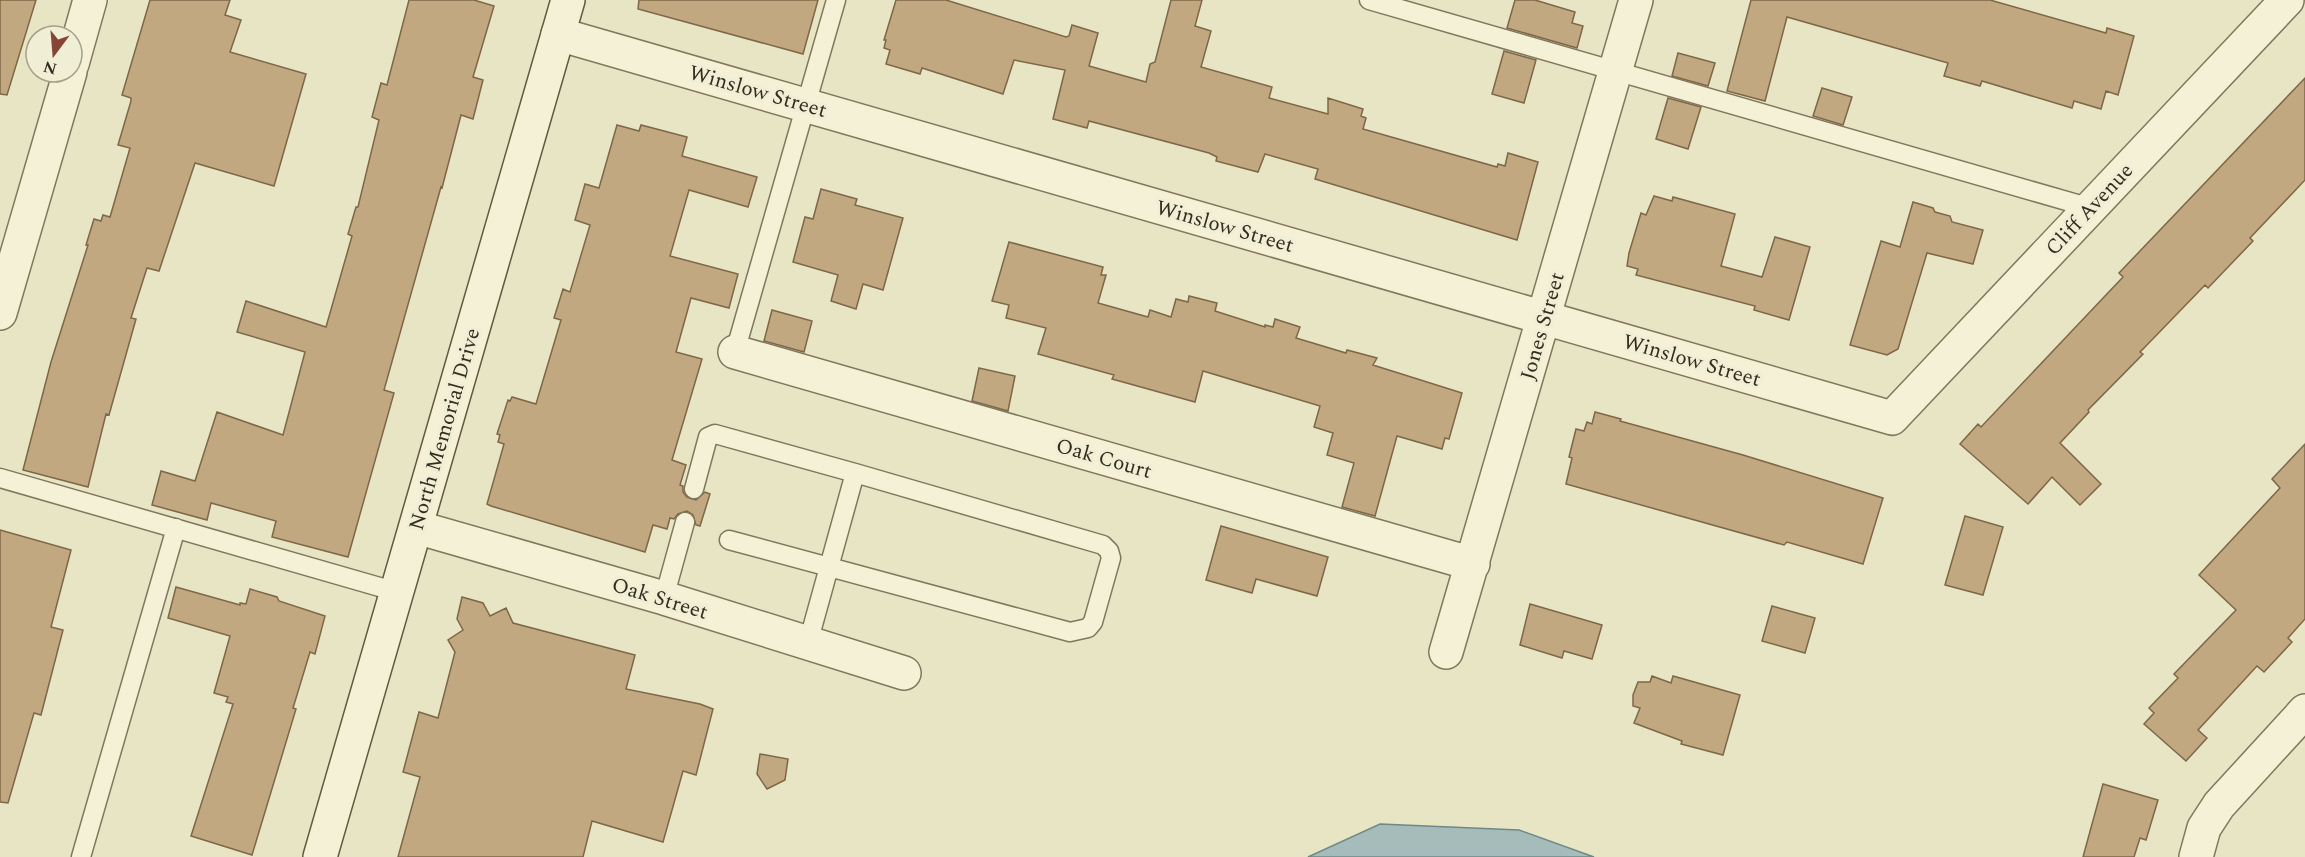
<svg xmlns="http://www.w3.org/2000/svg" width="2305" height="857" viewBox="0 0 2305 857" font-family="Spectral,serif">
<style>
.water{fill:#a6bcba;stroke:#6e8988;stroke-width:1.5}
.building{fill:#c1a880;stroke:#7d6747;stroke-width:1.5}
.lines{fill:none;stroke-linecap:round;stroke-linejoin:round}
.service-casing{stroke:#81775e;stroke-width:21}
.minor-casing{stroke:#81775e;stroke-width:36}
.secondary-casing{stroke:#635941;stroke-width:36}
.service{stroke:#f4f1d7;stroke-width:18}
.minor{stroke:#f4f1d7;stroke-width:33}
.secondary{stroke:#f4f1d7;stroke-width:33}
.labels{text-anchor:middle;stroke-width:6;stroke-linejoin:round;paint-order:stroke}
.street-label{font-size:21px;fill:#332d1f;stroke:#f0eed4}
</style>
<rect width="100%" height="100%" fill="#e8e5c5"/>
<path class="water" d="M 1380,824 L 1519,830 L 1594,857 L 1308,857 Z"/>
<path class="building" d="M 0,0 L 36,0 L 7,95 L 0,94 Z
M 150,0 L 230,0 L 225,15 L 241,20 L 230,52 L 306,74 L 274,186 L 195,163 L 159,271 L 147,268 L 131,318 L 136,319 L 109,415 L 106,414 L 88,487 L 23,470 L 51,362 L 88,245 L 86,245 L 94,219 L 101,221 L 103,215 L 110,217 L 130,148 L 118,145 L 131,101 L 131,98 L 122,95 Z
M 409,0 L 474,0 L 494,6 L 473,77 L 483,80 L 473,119 L 461,115 L 442,188 L 441,187 L 384,390 L 394,393 L 348,557 L 272,537 L 276,521 L 211,503 L 207,520 L 152,505 L 161,471 L 195,481 L 217,412 L 283,435 L 305,352 L 237,332 L 246,301 L 326,327 L 352,236 L 348,234 L 356,207 L 358,207 L 379,120 L 372,117 L 381,83 L 387,85 Z
M 639,0 L 818,0 L 803,54 L 638,9 Z
M 896,0 L 946,0 L 1066,37 L 1069,36 L 1072,25 L 1098,33 L 1089,66 L 1146,82 L 1150,64 L 1155,62 L 1171,0 L 1202,0 L 1195,26 L 1211,31 L 1201,67 L 1272,87 L 1269,98 L 1328,114 L 1328,98 L 1363,109 L 1361,116 L 1366,118 L 1363,129 L 1497,167 L 1498,164 L 1505,166 L 1508,153 L 1538,162 L 1517,240 L 1315,179 L 1318,169 L 1265,154 L 1258,172 L 1216,161 L 1217,157 L 1209,153 L 1089,121 L 1087,128 L 1053,119 L 1065,70 L 1014,60 L 1003,94 L 922,68 L 920,74 L 886,64 L 890,50 L 884,48 L 886,40 L 884,40 Z
M 1515,0 L 1535,0 L 1575,12 L 1572,23 L 1583,26 L 1577,48 L 1507,28 Z
M 1751,0 L 1990,0 L 2106,33 L 2107,28 L 2134,36 L 2118,95 L 2106,91 L 2101,109 L 2074,101 L 2072,108 L 1982,81 L 1980,86 L 1944,76 L 1948,63 L 1787,17 L 1765,101 L 1727,91 Z
M 1504,51 L 1536,60 L 1524,103 L 1492,94 Z
M 1678,53 L 1715,63 L 1708,86 L 1672,76 Z
M 2305,78 L 2305,180 L 2250,238 L 2253,241 L 2208,288 L 2205,285 L 2145,347 L 2140,352 L 2143,354 L 2088,410 L 2089,412 L 2060,443 L 2101,484 L 2080,505 L 2052,477 L 2028,504 L 1960,444 L 1978,424 L 1981,427 L 2069,334 L 2123,277 L 2119,273 Z
M 1822,88 L 1852,97 L 1843,125 L 1813,116 Z
M 1668,98 L 1701,107 L 1688,149 L 1656,139 Z
M 617,125 L 639,131 L 641,125 L 687,137 L 682,156 L 757,177 L 748,207 L 689,190 L 670,256 L 738,274 L 729,308 L 691,298 L 676,352 L 702,359 L 672,460 L 686,465 L 680,485 L 683,486 L 683,492 L 687,497 L 696,500 L 705,492 L 710,494 L 700,526 L 696,525 L 693,515 L 687,511 L 678,514 L 674,519 L 670,518 L 667,529 L 653,525 L 645,552 L 491,506 L 487,504 L 504,444 L 498,442 L 500,435 L 497,434 L 508,400 L 510,401 L 512,397 L 536,404 L 561,320 L 554,318 L 563,289 L 570,292 L 590,225 L 575,220 L 585,184 L 599,188 Z
M 821,189 L 857,199 L 855,205 L 903,218 L 883,290 L 863,284 L 856,309 L 831,301 L 838,275 L 793,262 L 805,217 L 813,219 Z
M 1654,196 L 1672,201 L 1673,197 L 1735,214 L 1721,266 L 1762,277 L 1775,237 L 1810,247 L 1789,320 L 1754,310 L 1755,306 L 1636,275 L 1638,269 L 1627,266 L 1629,253 L 1641,213 L 1646,215 Z
M 1913,202 L 1933,208 L 1935,212 L 1950,216 L 1952,222 L 1983,230 L 1973,264 L 1927,253 L 1898,349 L 1887,355 L 1850,345 L 1881,241 L 1900,247 Z
M 1009,242 L 1103,267 L 1101,275 L 1106,275 L 1098,303 L 1148,317 L 1150,310 L 1171,317 L 1176,299 L 1188,302 L 1189,296 L 1217,303 L 1215,311 L 1265,327 L 1265,325 L 1273,327 L 1275,319 L 1300,327 L 1296,338 L 1346,353 L 1347,350 L 1377,358 L 1373,365 L 1462,393 L 1449,439 L 1445,438 L 1442,449 L 1397,436 L 1375,516 L 1342,507 L 1354,463 L 1327,455 L 1333,433 L 1314,427 L 1320,406 L 1203,371 L 1195,402 L 1112,379 L 1114,375 L 1038,354 L 1046,328 L 1006,318 L 1009,305 L 992,301 Z
M 772,310 L 812,321 L 804,352 L 764,341 Z
M 979,368 L 1015,376 L 1008,411 L 972,401 Z
M 1595,412 L 1621,419 L 1620,421 L 1743,455 L 1883,498 L 1863,564 L 1787,542 L 1784,545 L 1566,484 L 1572,458 L 1569,457 L 1576,429 L 1584,431 L 1587,422 L 1592,424 Z
M 2305,444 L 2305,619 L 2288,638 L 2292,642 L 2264,672 L 2257,666 L 2198,730 L 2207,738 L 2186,761 L 2144,724 L 2154,713 L 2149,708 L 2178,678 L 2174,674 L 2236,610 L 2199,575 L 2280,488 L 2272,479 Z
M 1965,516 L 2003,527 L 1983,595 L 1945,585 Z
M 1221,526 L 1328,557 L 1317,596 L 1256,579 L 1252,593 L 1206,580 Z
M 0,530 L 71,550 L 51,627 L 63,630 L 41,715 L 34,713 L 8,803 L 0,802 Z
M 176,587 L 240,605 L 240,603 L 246,604 L 250,589 L 277,597 L 279,601 L 325,616 L 315,654 L 310,652 L 293,708 L 296,709 L 252,855 L 191,836 L 233,704 L 226,702 L 228,697 L 214,693 L 230,636 L 168,618 Z
M 462,597 L 483,603 L 490,616 L 506,608 L 513,623 L 635,655 L 626,689 L 700,704 L 713,709 L 696,775 L 683,771 L 663,842 L 592,821 L 583,857 L 398,857 L 420,777 L 403,772 L 419,712 L 438,718 L 455,652 L 448,640 L 463,630 L 457,619 Z
M 1530,604 L 1602,625 L 1592,659 L 1564,651 L 1562,658 L 1520,645 Z
M 1772,606 L 1815,618 L 1805,653 L 1762,641 Z
M 1652,676 L 1671,683 L 1673,676 L 1740,695 L 1723,755 L 1681,744 L 1682,741 L 1634,723 L 1640,708 L 1633,706 L 1633,695 L 1638,682 L 1650,682 Z
M 760,754 L 788,759 L 785,780 L 767,789 L 757,774 Z
M 2103,784 L 2158,800 L 2146,840 L 2140,838 L 2134,857 L 2083,857 Z"/>
<g class="lines">
<g class="service-casing">
<path id="service" d="M 1369,0 L 2091,208
M 735,352 L 836,0
M 0,478 L 397,592
M 694,489 L 708,437 L 715,434 L 855,473
M 729,540 L 1070,632 L 1088,628 L 1093,622 L 1111,558 L 1109,551 L 1103,545 L 855,473 L 808,643
M 664,598 L 685,522
M 81,857 L 176,528"/>
</g>
<g class="minor-casing">
<path id="minor" d="M 558,34 L 1892,418 L 2287,0
M 72,64 L 90,0
M 0,313 L 70,72
M 735,352 L 1473,564
M 416,527 L 664,598 L 904,673
M 1446,652 L 1636,0
M 2196,857 L 2204,828 L 2219,805 L 2305,711"/>
</g>
<g class="secondary-casing">
<path id="secondary" d="M 320,857 L 568,0"/>
</g>
<use href="#service" class="service"/>
<use href="#minor" class="minor"/>
<use href="#secondary" class="secondary"/>
</g>
<g class="labels">
<g class="street-label">
<text transform="translate(758 91) rotate(16)" y="7">Winslow Street</text>
<text transform="translate(2089 209) rotate(-47)" y="7">Cliff Avenue</text>
<text transform="translate(1225 226) rotate(16)" y="7">Winslow Street</text>
<text transform="translate(1542 326) rotate(-74)" y="7">Jones Street</text>
<text transform="translate(1692 360) rotate(16)" y="7">Winslow Street</text>
<text transform="translate(444 429) rotate(-74)" y="7">North Memorial Drive</text>
<text transform="translate(1104 458) rotate(16)" y="7">Oak Court</text>
<text transform="translate(660 598) rotate(17)" y="7">Oak Street</text>
</g>
</g>
<g transform="translate(54 54) rotate(196)"><circle r="28" fill="#f0eed4" stroke="#a4a18c" stroke-width="1.5"/>
<path d="M0-4.5L10 22L0 15L-10 22Z" fill="#884535"/>
<text y="-9" font-size="16" font-weight="bold" text-anchor="middle" fill="#332d1f">N</text>
</g>
</svg>
